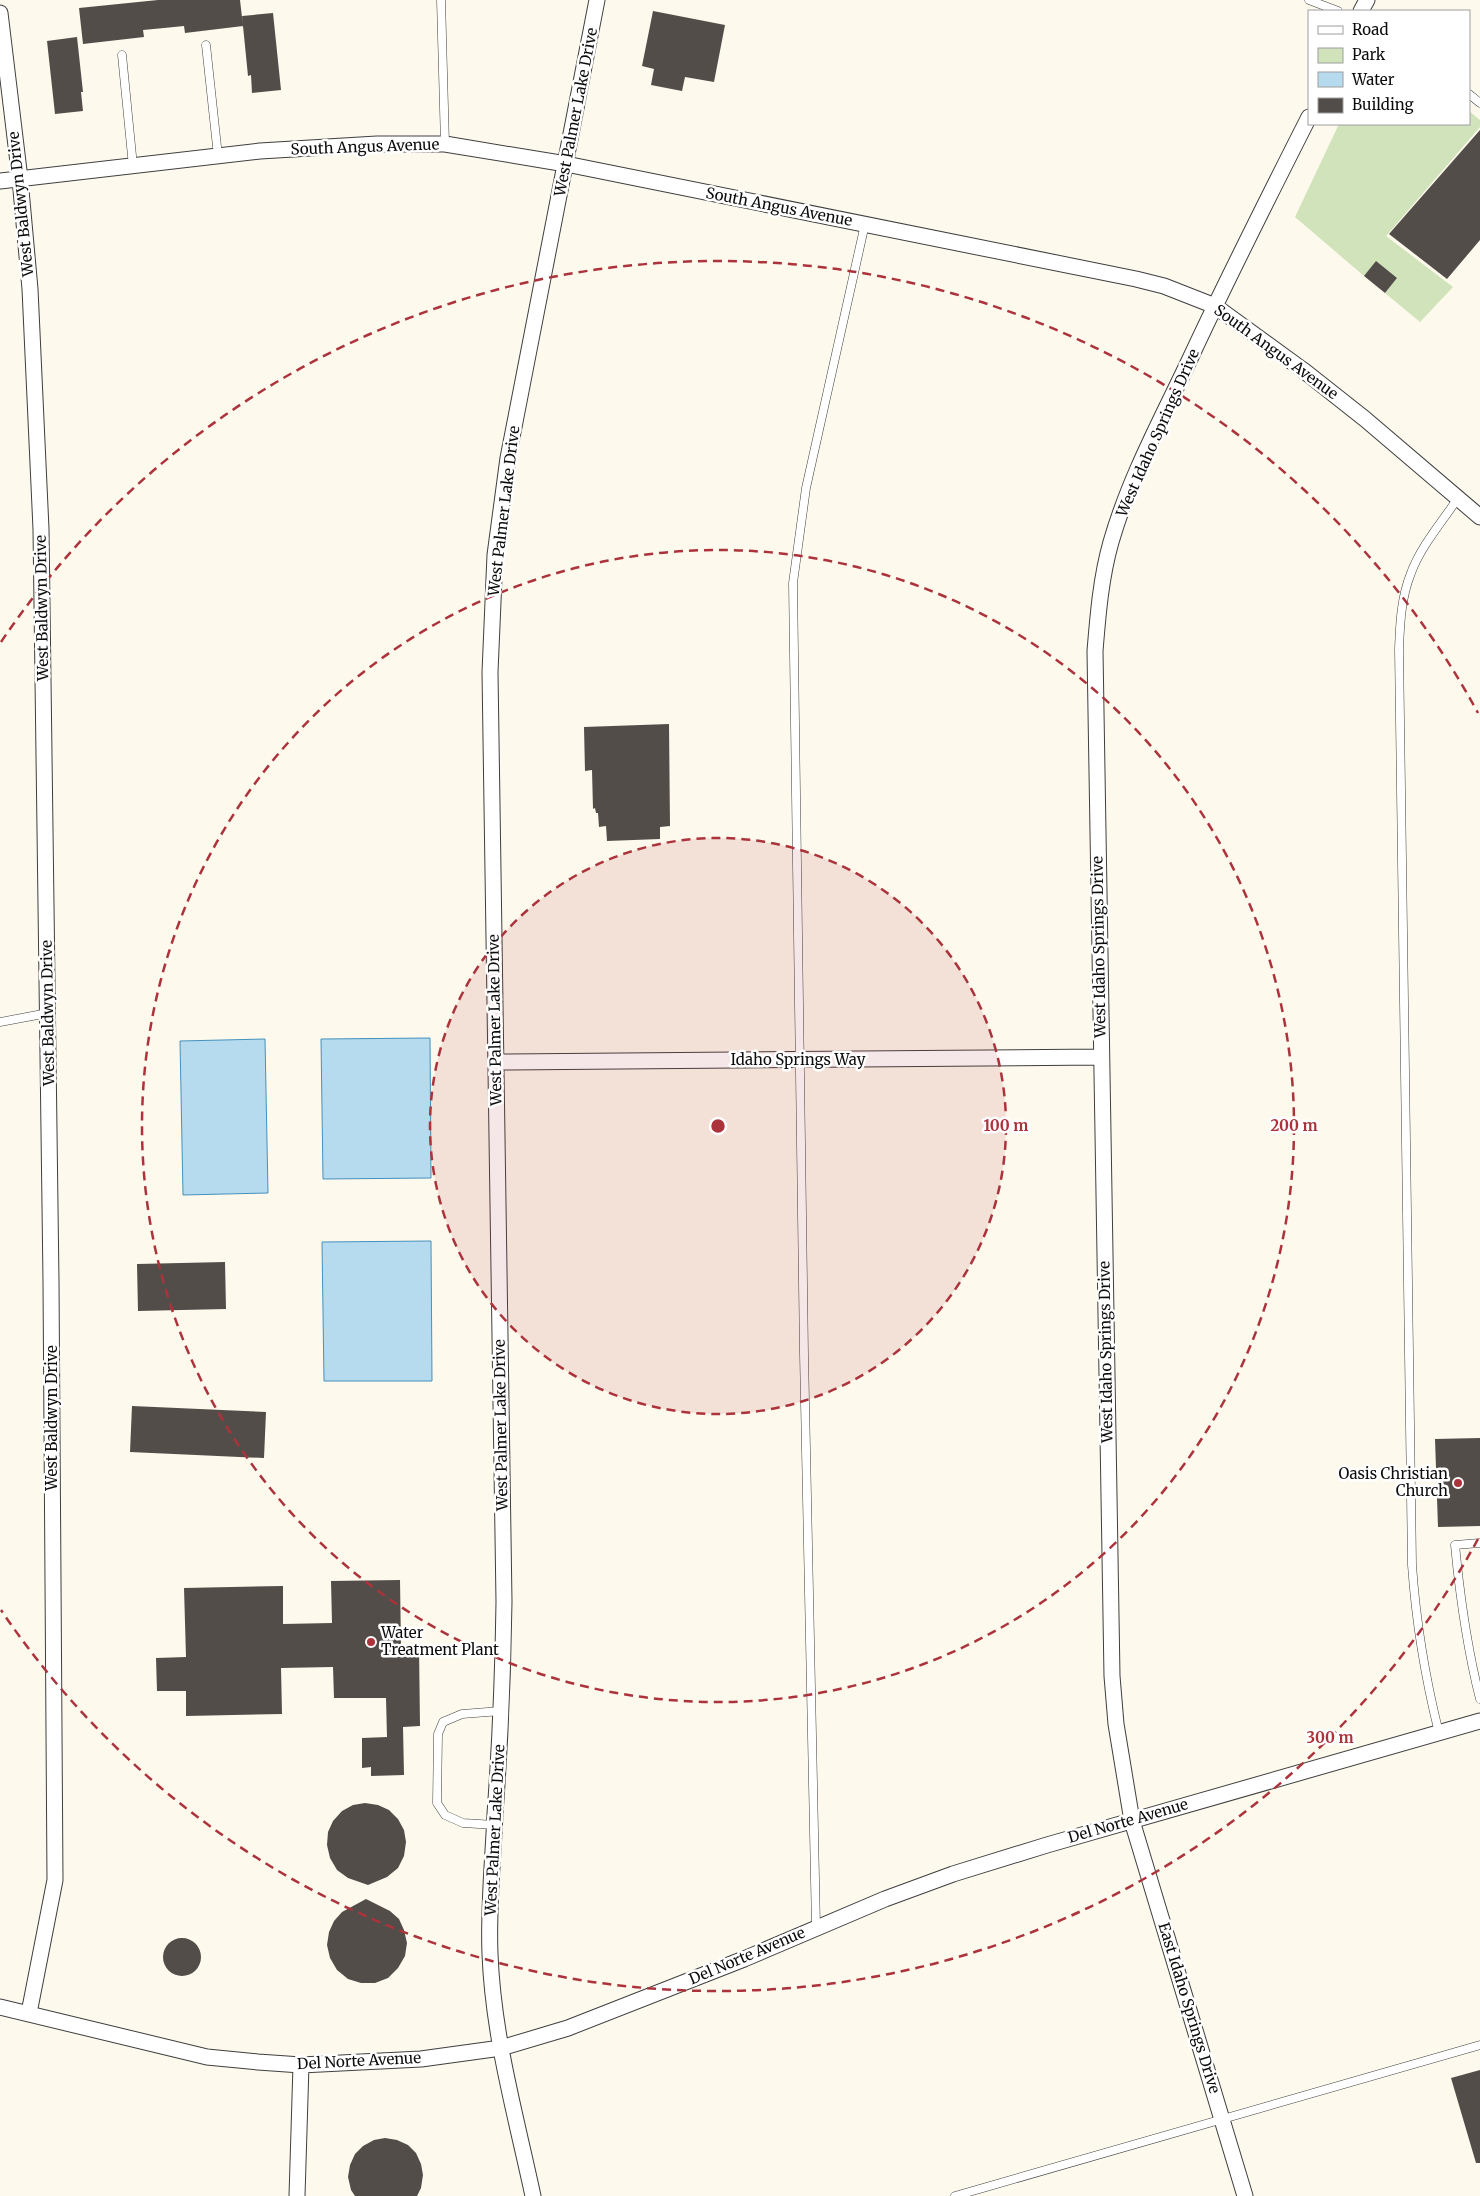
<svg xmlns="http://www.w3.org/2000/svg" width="1480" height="2196" viewBox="0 0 1480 2196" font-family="Merriweather,serif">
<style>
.green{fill:#d1e3ba}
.water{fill:#b6dbef;stroke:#4591be}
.building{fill:#534d49}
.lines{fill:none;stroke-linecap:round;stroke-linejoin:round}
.service-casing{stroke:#3f3f3f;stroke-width:9}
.minor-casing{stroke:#3f3f3f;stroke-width:17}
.service{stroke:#fff;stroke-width:8}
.minor{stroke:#fff;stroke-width:15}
.ring{fill:none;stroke:#ac333c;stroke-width:2.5;stroke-dasharray:9 6}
.poi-dot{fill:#ac333c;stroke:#fff;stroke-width:2}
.labels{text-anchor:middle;stroke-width:5;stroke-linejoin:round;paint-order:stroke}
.street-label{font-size:15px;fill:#0c0c0c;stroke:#fff}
.poi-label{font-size:15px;fill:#0c0c0c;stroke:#fff;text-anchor:end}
.centre{fill:#ac333c;stroke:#fff;stroke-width:2.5}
.ring-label{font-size:15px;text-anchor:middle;font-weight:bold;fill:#ac333c;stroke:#fff;stroke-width:5;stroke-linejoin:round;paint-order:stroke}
</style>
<rect width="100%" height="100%" fill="#fdf9ec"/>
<path class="green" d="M 1469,111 L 1480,120 L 1480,127 L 1386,236 L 1453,287 L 1420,322 L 1385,293 L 1397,278 L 1364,276 L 1295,217 L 1339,124 L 1469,124 Z"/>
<path class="water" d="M 430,1038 L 431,1178 L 323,1179 L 321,1039 Z
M 265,1039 L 268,1193 L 183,1195 L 180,1041 Z
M 431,1241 L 432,1381 L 324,1381 L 322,1242 Z"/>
<path class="building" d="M 158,0 L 240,0 L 243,26 L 185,33 L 184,26 L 164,28 L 143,30 L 144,37 L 83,44 L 79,8 Z
M 653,11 L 725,25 L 714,82 L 685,77 L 682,91 L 651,85 L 654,69 L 642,66 Z
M 273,13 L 281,90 L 252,93 L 251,75 L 248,76 L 242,16 Z
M 77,37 L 83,92 L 81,92 L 83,111 L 55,114 L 47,41 Z
M 1480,130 L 1480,240 L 1447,279 L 1389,234 Z
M 1376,261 L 1397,278 L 1385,293 L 1364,276 Z
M 669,724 L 670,826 L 660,827 L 660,839 L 607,841 L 606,826 L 599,827 L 598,813 L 596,813 L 595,808 L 593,809 L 592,770 L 585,771 L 584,727 Z
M 225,1262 L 226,1309 L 138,1311 L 137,1264 Z
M 132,1406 L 266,1412 L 264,1458 L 130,1452 Z
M 1480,1438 L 1480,1526 L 1438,1527 L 1435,1439 Z
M 400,1580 L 401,1647 L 419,1646 L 420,1726 L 403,1727 L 404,1775 L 371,1776 L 371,1767 L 362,1768 L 362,1738 L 387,1737 L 386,1698 L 334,1698 L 333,1667 L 281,1668 L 282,1714 L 186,1716 L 186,1691 L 157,1691 L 156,1658 L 186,1657 L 184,1588 L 283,1586 L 283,1624 L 332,1623 L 331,1581 Z
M 365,1803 L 378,1805 L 389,1810 L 398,1819 L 404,1830 L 406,1842 L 404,1856 L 398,1868 L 387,1877 L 368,1885 L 348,1878 L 337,1870 L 330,1858 L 327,1845 L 328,1832 L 333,1821 L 342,1811 L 353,1805 Z
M 366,1899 L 390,1911 L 399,1919 L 404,1930 L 407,1943 L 405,1956 L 398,1968 L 388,1978 L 375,1983 L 361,1983 L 348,1979 L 337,1970 L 330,1958 L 327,1945 L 329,1932 L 334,1921 L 342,1912 Z
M163 1957a19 19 0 1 1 38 0a19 19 0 1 1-38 0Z
M 1480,2070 L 1480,2163 L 1476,2163 L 1451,2078 Z
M 385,2138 L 397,2140 L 408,2145 L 416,2153 L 421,2164 L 423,2175 L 421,2188 L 417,2196 L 355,2196 L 351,2190 L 348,2177 L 350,2165 L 355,2154 L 363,2146 L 374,2140 Z"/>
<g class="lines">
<g class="service-casing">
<path id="service" d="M 441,0 L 445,144
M 1309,0 L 1338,11
M 206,45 L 218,156
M 122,55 L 133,166
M 1469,94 L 1480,103
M 0,1022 L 48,1013
M 1480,1543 L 1455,1545 C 1460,1597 1467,1648 1480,1699
M 1439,1733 C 1425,1677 1416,1622 1412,1565 L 1399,649 C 1400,623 1401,598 1411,573 C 1421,546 1442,522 1458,498
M 495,1825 L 463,1823 L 445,1815 L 437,1803 L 438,1734 L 443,1722 L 462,1714 L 501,1711
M 816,1927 L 804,1354 L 793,583 L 806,488 L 865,224
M 955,2196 L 1480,2045"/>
</g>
<g class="minor-casing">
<path id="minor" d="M 1361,11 L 1367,0
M 0,13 L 20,179 L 30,289 L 41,529 L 51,1281 L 55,1880 L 29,2013
M 0,181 L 260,151 L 377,144 L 445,144 L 566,164 L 1136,279 L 1164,286 L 1215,306 L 1303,370 L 1365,419 L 1480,517
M 496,1062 L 1101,1057
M 0,2007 L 207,2057 L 258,2062 L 301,2065 L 421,2059 L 501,2048 L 568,2028 L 744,1959 L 885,1899 L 953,1874 L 1047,1845 L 1480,1721
M 297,2196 L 301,2065
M 533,2196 C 516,2116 493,2036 490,1954 C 488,1908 493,1861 495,1814 C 500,1744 503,1673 504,1602 L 490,672 L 495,555 L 508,458 L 597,0
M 1245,2196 L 1132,1821 L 1116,1724 L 1112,1676 L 1095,651 C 1098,614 1101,577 1111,542 C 1129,479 1161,420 1189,361 C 1227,279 1268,198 1309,117"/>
</g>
<use href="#service" class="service"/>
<use href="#minor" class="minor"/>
</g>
<circle cx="718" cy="1126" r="288" fill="#ac333c" fill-opacity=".12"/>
<g class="ring">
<circle cx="718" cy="1126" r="288"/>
<circle cx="718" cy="1126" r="576"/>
<path d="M1478 1539A865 865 0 0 1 1 1610M1 642A865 865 0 0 1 1478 713"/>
</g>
<g class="poi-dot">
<circle cx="1458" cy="1483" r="5"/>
<circle cx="371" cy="1642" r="5"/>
</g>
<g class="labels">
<g class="street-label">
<text transform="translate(576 112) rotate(-79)" y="5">West Palmer Lake Drive</text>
<text transform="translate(365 147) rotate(-2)" y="5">South Angus Avenue</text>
<text transform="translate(21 204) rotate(-96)" y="5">West Baldwyn Drive</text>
<text transform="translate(779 207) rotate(11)" y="5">South Angus Avenue</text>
<text transform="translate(1276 352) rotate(36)" y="5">South Angus Avenue</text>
<text transform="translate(1158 433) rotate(-66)" y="5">West Idaho Springs Drive</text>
<text transform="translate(504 511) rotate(-83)" y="5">West Palmer Lake Drive</text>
<text transform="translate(42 608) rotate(-91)" y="5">West Baldwyn Drive</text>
<text transform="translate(1099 947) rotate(-91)" y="5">West Idaho Springs Drive</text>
<text transform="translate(48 1013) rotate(-91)" y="5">West Baldwyn Drive</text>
<text transform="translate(495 1020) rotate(-91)" y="5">West Palmer Lake Drive</text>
<text x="798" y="1065">Idaho Springs Way</text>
<text transform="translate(1106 1352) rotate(-91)" y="5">West Idaho Springs Drive</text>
<text transform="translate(52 1418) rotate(-90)" y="5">West Baldwyn Drive</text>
<text transform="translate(501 1425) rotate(-91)" y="5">West Palmer Lake Drive</text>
<text transform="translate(1128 1821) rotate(-16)" y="5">Del Norte Avenue</text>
<text transform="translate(495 1830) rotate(-87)" y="5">West Palmer Lake Drive</text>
<text transform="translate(747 1956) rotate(-23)" y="5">Del Norte Avenue</text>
<text transform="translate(1189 2008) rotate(73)" y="5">East Idaho Springs Drive</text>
<text transform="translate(359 2061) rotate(-3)" y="5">Del Norte Avenue</text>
</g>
<g class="poi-label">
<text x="1448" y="1479">Oasis Christian<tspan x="1448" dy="17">Church</tspan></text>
<text x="381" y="1638" text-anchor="start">Water<tspan x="381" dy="17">Treatment Plant</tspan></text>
</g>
</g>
<circle cx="718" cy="1126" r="8" class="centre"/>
<g class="ring-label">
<text x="1006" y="1131">100 m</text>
<text x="1294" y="1131">200 m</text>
<text x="1330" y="1743">300 m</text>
</g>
<rect x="1308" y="10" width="162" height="115" fill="#ffffff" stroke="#9e9e9e"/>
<rect x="1318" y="26" width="25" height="8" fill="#ffffff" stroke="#9e9e9e"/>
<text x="1352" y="35" font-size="15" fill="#0c0c0c">Road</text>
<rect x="1318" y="48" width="25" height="15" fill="#d1e3ba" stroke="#9e9e9e"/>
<text x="1352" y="60" font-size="15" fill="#0c0c0c">Park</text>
<rect x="1318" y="72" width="25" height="15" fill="#b6dbef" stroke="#9e9e9e"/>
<text x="1352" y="85" font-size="15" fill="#0c0c0c">Water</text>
<rect x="1318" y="98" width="25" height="15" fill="#534d49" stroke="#9e9e9e"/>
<text x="1352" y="110" font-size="15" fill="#0c0c0c">Building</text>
</svg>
